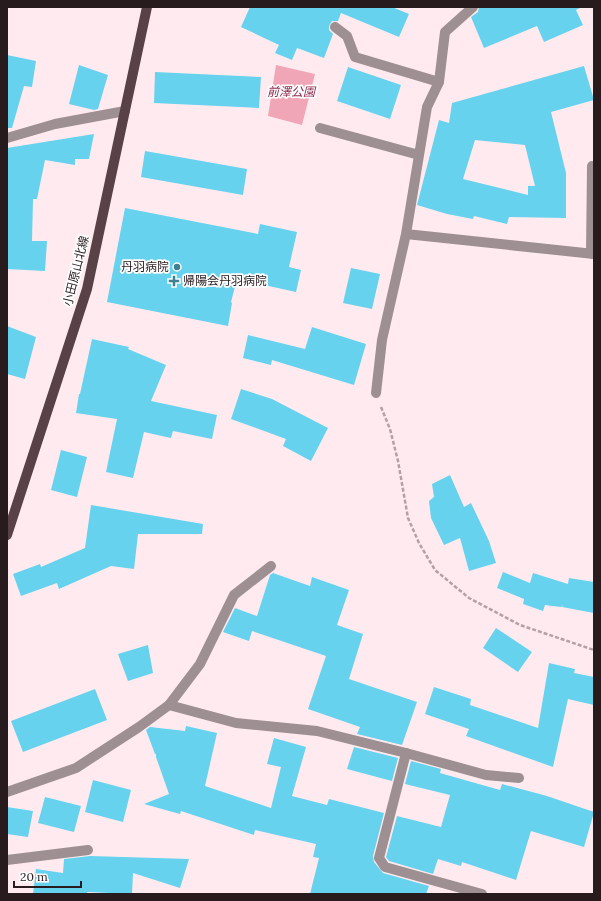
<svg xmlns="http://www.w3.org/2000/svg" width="601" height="901" viewBox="0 0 601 901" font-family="Lora,'Noto Sans JP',serif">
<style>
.green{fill:#f0a6b7}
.building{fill:#66d2ee;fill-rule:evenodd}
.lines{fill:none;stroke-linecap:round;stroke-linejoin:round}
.path{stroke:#b3a1a5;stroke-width:2.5;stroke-dasharray:4 2;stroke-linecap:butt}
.lane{stroke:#9d8f92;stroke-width:10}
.street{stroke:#9d8f92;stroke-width:10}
.primary{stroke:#584247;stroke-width:10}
.poi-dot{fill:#3f8193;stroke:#fefefe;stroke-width:1.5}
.labels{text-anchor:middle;stroke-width:3.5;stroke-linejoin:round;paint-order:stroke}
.park-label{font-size:12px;font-style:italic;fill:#8e2a4b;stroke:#fefefe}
.poi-label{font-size:12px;fill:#271b1e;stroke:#fefefe;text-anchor:end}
.street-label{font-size:12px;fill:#271b1e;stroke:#fefefe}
</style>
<rect width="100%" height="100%" fill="#ffebef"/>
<path class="green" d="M 276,65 L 315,74 L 302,125 L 268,116 Z"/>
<path class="building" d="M 250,7 L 392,7 L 409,14 L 399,37 L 341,13 L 338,21 L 332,21 L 329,26 L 329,30 L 333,34 L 324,58 L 297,48 L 292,60 L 275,53 L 279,45 L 241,27 Z
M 479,7 L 582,7 L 576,10 L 583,25 L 544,42 L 537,26 L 484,48 L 471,17 L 478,12 Z
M 7,55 L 36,61 L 32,87 L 24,86 L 12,128 L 7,128 Z
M 79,65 L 108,75 L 98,109 L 94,110 L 69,104 Z
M 584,66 L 594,100 L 551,112 L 566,173 L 566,218 L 509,217 L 507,224 L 474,216 L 473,219 L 447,214 L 417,205 L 439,120 L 449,123 L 452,103 ZM 475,140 L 525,145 L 535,186 L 528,186 L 528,195 L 463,179 Z
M 348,67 L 401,85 L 390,119 L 337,101 Z
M 155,72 L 261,77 L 259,108 L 154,103 Z
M 94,134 L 89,159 L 75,159 L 75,165 L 45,160 L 37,199 L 33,199 L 32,241 L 47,241 L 45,271 L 7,269 L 7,148 Z
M 145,151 L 247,169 L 243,195 L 141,177 Z
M 125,208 L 258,234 L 260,224 L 297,232 L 289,267 L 301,270 L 296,292 L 237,279 L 231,302 L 232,303 L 228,326 L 107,302 Z
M 351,268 L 380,274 L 372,309 L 343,303 Z
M 7,326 L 36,337 L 25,379 L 7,374 Z
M 312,327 L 366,344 L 354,385 L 272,360 L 271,365 L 243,358 L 248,335 L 305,349 Z
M 92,339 L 129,347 L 128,349 L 166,365 L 151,401 L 217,415 L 212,439 L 173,431 L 171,438 L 144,432 L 133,478 L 106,472 L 117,419 L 76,413 L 79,394 L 80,394 Z
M 241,389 L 272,399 L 328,428 L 311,461 L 283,446 L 286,439 L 231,419 Z
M 61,450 L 87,457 L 77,497 L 51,490 Z
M 450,475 L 464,507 L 471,503 L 489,541 L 496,563 L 469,571 L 460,538 L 444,545 L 431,518 L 429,501 L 434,497 L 432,484 Z
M 91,505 L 203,524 L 202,534 L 138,534 L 134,569 L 111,566 L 59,589 L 57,583 L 21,596 L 13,574 L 40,564 L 41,567 L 85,548 Z
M 503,572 L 530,583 L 533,573 L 568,584 L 569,578 L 594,582 L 594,613 L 562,607 L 563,605 L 561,607 L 545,605 L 543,611 L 523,604 L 524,599 L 497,588 Z
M 273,573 L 310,586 L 312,577 L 349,590 L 337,625 L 363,634 L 349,679 L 417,702 L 402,745 L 357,734 L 360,727 L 308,709 L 326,656 L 252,631 L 249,641 L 223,632 L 235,608 L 257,616 L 270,575 Z
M 496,628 L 532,652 L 518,672 L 483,648 Z
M 148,645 L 153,673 L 128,681 L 118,654 Z
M 549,663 L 575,669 L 574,673 L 594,677 L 594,705 L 568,699 L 553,767 L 466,736 L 469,729 L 425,714 L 434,687 L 471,699 L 470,705 L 538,728 Z
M 95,689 L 107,720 L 23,752 L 11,721 Z
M 186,726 L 217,733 L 205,786 L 271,808 L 281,767 L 267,764 L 274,738 L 306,747 L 292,796 L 327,805 L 329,799 L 384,813 L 373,856 L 374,862 L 383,873 L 429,886 L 426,894 L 310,894 L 319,858 L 313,857 L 316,844 L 255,830 L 254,835 L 181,811 L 180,814 L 144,804 L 169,794 L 156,757 L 156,754 L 155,754 L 146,730 L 150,727 L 185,731 Z
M 354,747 L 398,758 L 392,781 L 347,769 Z
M 411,761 L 441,769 L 440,773 L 500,790 L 502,784 L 547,796 L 594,812 L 584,847 L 531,831 L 516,880 L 462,862 L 461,866 L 438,859 L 433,874 L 389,861 L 386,857 L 397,816 L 441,827 L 450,795 L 405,784 Z
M 93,780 L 131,790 L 123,822 L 85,812 Z
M 45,797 L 81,806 L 74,832 L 38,823 Z
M 7,807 L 33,811 L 28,837 L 7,834 Z
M 90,856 L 189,859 L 180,888 L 133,873 L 132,894 L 87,892 L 87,894 L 33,894 L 36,869 L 63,873 L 64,859 Z"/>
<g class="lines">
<path class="path" d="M 381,407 L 390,429 L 398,461 L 408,518 L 419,543 L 435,570 L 469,598 L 520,625 L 594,650"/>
<path class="lane" d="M 439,82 L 445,32 L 473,7
M 169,705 L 236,723 L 317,731 L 406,753 L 486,775 L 519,778
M 7,860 L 88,850"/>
<path class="street" d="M 335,27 L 347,36 L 355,57 L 439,82 L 427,107 L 406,234 L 382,340 L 376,393
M 320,128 L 419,155
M 7,138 L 55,124 L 125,111
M 406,234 L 594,254
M 591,254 L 592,166
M 406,753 L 379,858 L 385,867 L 482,894
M 7,792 L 76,768 L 139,727 L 169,705 L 200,664 L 234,595 L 271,566"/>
<path class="primary" d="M 7,535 L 87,289 L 147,7"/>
</g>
<g class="poi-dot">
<circle cx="177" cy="267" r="4"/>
<path d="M172 275h4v4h4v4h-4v4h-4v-4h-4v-4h4z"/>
</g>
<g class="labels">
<g class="park-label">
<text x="291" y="96">前澤公園</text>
</g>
<g class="poi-label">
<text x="169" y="271">丹羽病院</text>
<text x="183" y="285" text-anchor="start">帰陽会丹羽病院</text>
</g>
<g class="street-label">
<text transform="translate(76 271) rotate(-76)" y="4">小田原山北線</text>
</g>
</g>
<rect width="601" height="901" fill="none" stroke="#271b1e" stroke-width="16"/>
<path d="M14 881v6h67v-6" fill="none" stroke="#271b1e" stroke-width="2"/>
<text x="20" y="881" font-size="12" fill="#271b1e" stroke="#fefefe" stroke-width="3" paint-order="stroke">20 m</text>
</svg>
